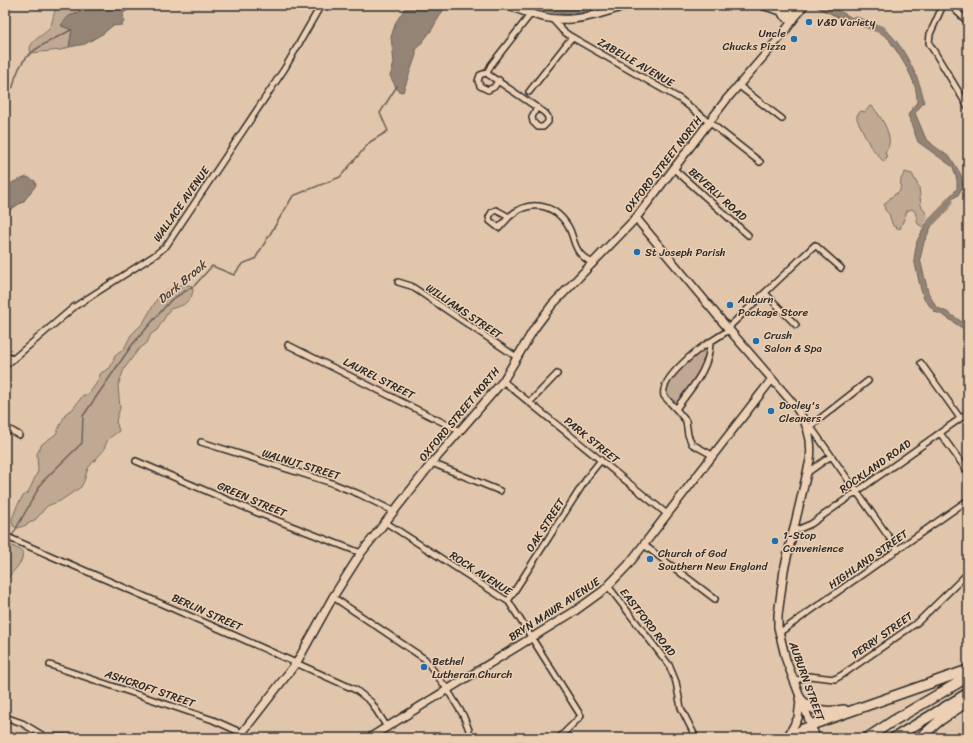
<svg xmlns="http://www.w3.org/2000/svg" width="973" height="743" viewBox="0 0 973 743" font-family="Sriracha,sans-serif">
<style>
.green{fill:#c0a993;stroke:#766a5f}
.water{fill:#948475;stroke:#6a6057}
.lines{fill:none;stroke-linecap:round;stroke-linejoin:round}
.stream{stroke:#6a6057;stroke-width:1.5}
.river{stroke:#948475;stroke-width:8}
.street-casing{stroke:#2b2b2b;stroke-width:8}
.secondary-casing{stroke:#2b2b2b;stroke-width:10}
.highway-casing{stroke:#2b2b2b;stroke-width:12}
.street{stroke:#edd0b3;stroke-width:5}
.secondary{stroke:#edd0b3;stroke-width:7}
.highway{stroke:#edd0b3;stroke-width:9}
.poi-dot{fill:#1f6fb2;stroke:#edd0b3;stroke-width:1.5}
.labels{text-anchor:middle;stroke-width:3;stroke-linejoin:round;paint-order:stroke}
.poi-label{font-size:11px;fill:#2b2b2b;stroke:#edd0b3;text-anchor:start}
.street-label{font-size:11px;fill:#2b2b2b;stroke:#edd0b3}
.water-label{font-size:12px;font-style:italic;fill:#45413e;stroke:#edd0b3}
</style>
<rect width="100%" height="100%" fill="#e1c6ab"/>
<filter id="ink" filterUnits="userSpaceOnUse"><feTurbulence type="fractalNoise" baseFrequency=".025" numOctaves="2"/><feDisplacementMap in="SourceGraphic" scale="8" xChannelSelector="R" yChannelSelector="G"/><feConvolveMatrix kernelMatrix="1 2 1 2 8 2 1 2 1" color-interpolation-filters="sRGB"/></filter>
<g filter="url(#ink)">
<path class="green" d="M 60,5 L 79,5 L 81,9 L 79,12 L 74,13 L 61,26 L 72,30 L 69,47 L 61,50 L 31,53 C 26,43 42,36 48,30 C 55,22 51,11 60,5 Z
M 870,106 L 873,107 C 881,117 897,140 885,152 L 887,157 L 884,162 L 870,146 L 857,119 L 857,115 L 861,111 L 865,112 Z
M 905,172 L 912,174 L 919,187 L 921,205 L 927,215 L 923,227 L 918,224 L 915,211 L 911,209 L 907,211 L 900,229 L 893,226 L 889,214 L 885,210 L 884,205 L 891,197 L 900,191 L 901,179 Z
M 183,284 L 192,286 L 193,291 L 191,298 L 183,305 L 170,309 L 157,330 L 151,334 L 147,343 L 138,350 L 124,369 L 118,386 L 120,408 L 116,421 L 119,431 L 108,439 L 103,451 L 88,468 L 84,481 L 81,487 L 60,501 L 47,506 L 36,519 L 26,525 L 18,528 L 13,526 L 12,519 L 17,506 L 23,496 L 28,493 L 38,471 L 37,454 L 42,444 L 56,434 L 66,413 L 73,409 L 83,395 L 88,395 L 96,384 L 101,373 L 110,368 L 115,356 L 124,349 L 131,335 L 143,323 L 157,299 L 165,291 Z
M 710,342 L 708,360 L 676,409 L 663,394 C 669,372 692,353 710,342 Z
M 5,542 L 22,551 C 25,562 14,569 9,577 C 7,580 7,583 5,586 Z"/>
<path class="water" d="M 79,5 L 137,5 L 123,13 L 124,21 L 122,25 L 112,26 L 104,33 L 85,44 L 69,47 L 72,30 L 61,25 L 69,16 L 79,12 L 81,8 Z
M 407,5 L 446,5 L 431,31 L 416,50 L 416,55 L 403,92 L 398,91 L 390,76 L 394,63 L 391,37 L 396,22 Z
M 526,5 L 612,5 L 572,16 L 535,9 Z
M 814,5 C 832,5 841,12 856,20 C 865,25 876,25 885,30 C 901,40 922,83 924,102 L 915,113 L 925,137 L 934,146 L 951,158 L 961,175 L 963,186 L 958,195 L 951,200 L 946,212 L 933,223 L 924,242 L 920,259 L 928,292 L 936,307 L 947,312 L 968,326 L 968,332 L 943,315 L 935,312 L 924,299 L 921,290 L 914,259 L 917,241 L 926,224 L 943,211 L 949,197 L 957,189 L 957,180 L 953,167 L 918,142 L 908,115 L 917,102 C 918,80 900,57 888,38 L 876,30 L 858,24 L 846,23 C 838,15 824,12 814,5 Z
M 27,177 L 35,181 L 36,185 L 24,201 L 5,213 L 5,191 L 13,182 Z"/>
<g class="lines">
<path class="stream" d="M 5,92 L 13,87 C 20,50 42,46 71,30
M 12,536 L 42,482 L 82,443 L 83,416 L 132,345 L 171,300 L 195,285 L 212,266 L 234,275 L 242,264 L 255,259 L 293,196 L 340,177 L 370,142 L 388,131 L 380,113 L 397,86
M 5,543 L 10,539"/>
<path class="river" d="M 855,20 L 882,30
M 931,222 L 945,208 L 949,201"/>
<g class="street-casing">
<path id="street" d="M 943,5 L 930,34 L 929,43 L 968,107
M 950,5 L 968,22
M 553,20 L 563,31 L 570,36 L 680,99 L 760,162
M 487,73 L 491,65 L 530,15
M 499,80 L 494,87 L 488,90 L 480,86 L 478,81 L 480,75 L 486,73 L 545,113 L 548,117 L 548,122 L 543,127 L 538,127 L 533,122 L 532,117 L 537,107
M 738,85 L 782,119
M 529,92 L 572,37
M 674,169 L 748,235
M 509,217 L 499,228 L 490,221 L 489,217 L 492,212 L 496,210 L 509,217 C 528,199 554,203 568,226 C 573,234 573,244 579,252 C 582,257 588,260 593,264
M 398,282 L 411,286 L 518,358
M 765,293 L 796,325
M 710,342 C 698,349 659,379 664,396 L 676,409 C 691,388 710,369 710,342 L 729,330 L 731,325 L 815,245 L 841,268
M 288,345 L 460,431
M 5,355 L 12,359
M 921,363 L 960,418
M 5,366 L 74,307 L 155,255 L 166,246 L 285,68 L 321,5
M 503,381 L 667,514
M 530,402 L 557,374
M 676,409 L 686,421 L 688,435 L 692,444 L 712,455
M 5,427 L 19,435
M 808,428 L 813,430 L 898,550
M 808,428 L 868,381
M 940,433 L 968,472
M 201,442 L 329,482 L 359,494 L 393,511
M 136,461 L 258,513 L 361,553
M 432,463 L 500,491
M 807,473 L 831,456
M 385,522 L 509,602 L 581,716 L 559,738
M 792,532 L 811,524 L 968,413
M 5,536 L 229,633 L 356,690 L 371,702 L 387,727
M 644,545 L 715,599
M 608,586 L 669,665 L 676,682 L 681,708 L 696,738
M 333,597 L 425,659 L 447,689 L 463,715 L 469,730 L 469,738
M 508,601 L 589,475 L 601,460
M 779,633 L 968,500
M 50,665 L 213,720 L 242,733
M 794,681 L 809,676 L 835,679 L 842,675 L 918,622 L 968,573
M 5,717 L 22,723 L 47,738
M 46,737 L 82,738"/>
</g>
<g class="secondary-casing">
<path id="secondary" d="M 508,5 C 557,27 578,21 628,5
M 761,5 L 781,11 L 787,10 L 797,15
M 781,11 L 783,15 L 792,21
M 636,218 L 726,326 L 791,401 C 806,419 813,437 810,460 L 784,570 L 778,615 L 778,627 L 786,660 L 816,738
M 790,737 L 803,728 L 811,725
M 238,738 L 297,662 L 333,597 L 361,553 L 432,463 L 503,381 L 534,329 L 552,305 L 636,218 L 726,100 L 782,35 L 804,5
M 369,738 L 575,611 L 604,590 L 628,565 L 772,379
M 787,738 L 798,718 L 800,701
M 798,738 L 813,731"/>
</g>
<g class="highway-casing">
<path id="highway" d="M 800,699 C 812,712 827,713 844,710
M 811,725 L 968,670
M 867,738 L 893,721 L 968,677
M 894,738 L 968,693
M 920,738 L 939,721 L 968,701"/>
</g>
<use href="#street" class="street"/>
<use href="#secondary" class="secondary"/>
<use href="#highway" class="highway"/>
</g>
</g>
<g class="poi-dot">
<circle cx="809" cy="22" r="4"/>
<circle cx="794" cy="39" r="4"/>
<circle cx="637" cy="252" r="4"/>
<circle cx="730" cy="305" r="4"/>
<circle cx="756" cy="341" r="4"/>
<circle cx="771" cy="411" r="4"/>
<circle cx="775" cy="541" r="4"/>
<circle cx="650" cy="559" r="4"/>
<circle cx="424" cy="667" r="4"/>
</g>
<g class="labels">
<g class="poi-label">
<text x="817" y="26">V&amp;D Variety</text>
<text x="786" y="37" text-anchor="end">Uncle<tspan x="786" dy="13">Chucks Pizza</tspan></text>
<text x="645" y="256">St Joseph Parish</text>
<text x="738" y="303">Auburn<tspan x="738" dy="13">Package Store</tspan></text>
<text x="764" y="339">Crush<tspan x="764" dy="13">Salon &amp; Spa</tspan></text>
<text x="779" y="409">Dooley's<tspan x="779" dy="13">Cleaners</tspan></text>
<text x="783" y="539">1-Stop<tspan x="783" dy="13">Convenience</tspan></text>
<text x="658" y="557">Church of God<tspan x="658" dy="13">Southern New England</tspan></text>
<text x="432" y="665">Bethel<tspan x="432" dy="13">Lutheran Church</tspan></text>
</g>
<g class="street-label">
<text transform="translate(636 62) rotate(30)" y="4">ZABELLE AVENUE</text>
<text transform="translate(663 164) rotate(-52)" y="4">OXFORD STREET NORTH</text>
<text transform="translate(718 194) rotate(42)" y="4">BEVERLY ROAD</text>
<text transform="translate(181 204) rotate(-55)" y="4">WALLACE AVENUE</text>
<text transform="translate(464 311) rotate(34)" y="4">WILLIAMS STREET</text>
<text transform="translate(379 378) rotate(27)" y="4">LAUREL STREET</text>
<text transform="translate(459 414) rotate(-50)" y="4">OXFORD STREET NORTH</text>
<text transform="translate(592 440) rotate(39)" y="4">PARK STREET</text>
<text transform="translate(301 464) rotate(17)" y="4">WALNUT STREET</text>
<text transform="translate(875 466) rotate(-35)" y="4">ROCKLAND ROAD</text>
<text transform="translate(252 499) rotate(23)" y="4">GREEN STREET</text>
<text transform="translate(545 525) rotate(-57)" y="4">OAK STREET</text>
<text transform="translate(868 559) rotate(-35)" y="4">HIGHLAND STREET</text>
<text transform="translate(481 573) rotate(33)" y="4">ROCK AVENUE</text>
<text transform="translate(554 609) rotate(-33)" y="4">BRYN MAWR AVENUE</text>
<text transform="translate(207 612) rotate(24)" y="4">BERLIN STREET</text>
<text transform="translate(648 622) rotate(52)" y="4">EASTFORD ROAD</text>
<text transform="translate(882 635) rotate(-35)" y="4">PERRY STREET</text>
<text transform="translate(807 681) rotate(70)" y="4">AUBURN STREET</text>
<text transform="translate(150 688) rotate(19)" y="4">ASHCROFT STREET</text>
</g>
<g class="water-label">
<text transform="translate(182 282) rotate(-40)" y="4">Dark Brook</text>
</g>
</g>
<rect width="973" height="743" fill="none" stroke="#edd0b3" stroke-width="20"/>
<rect x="10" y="10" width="953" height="723" fill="none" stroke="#2b2b2b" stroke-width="1.5" filter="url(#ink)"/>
</svg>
